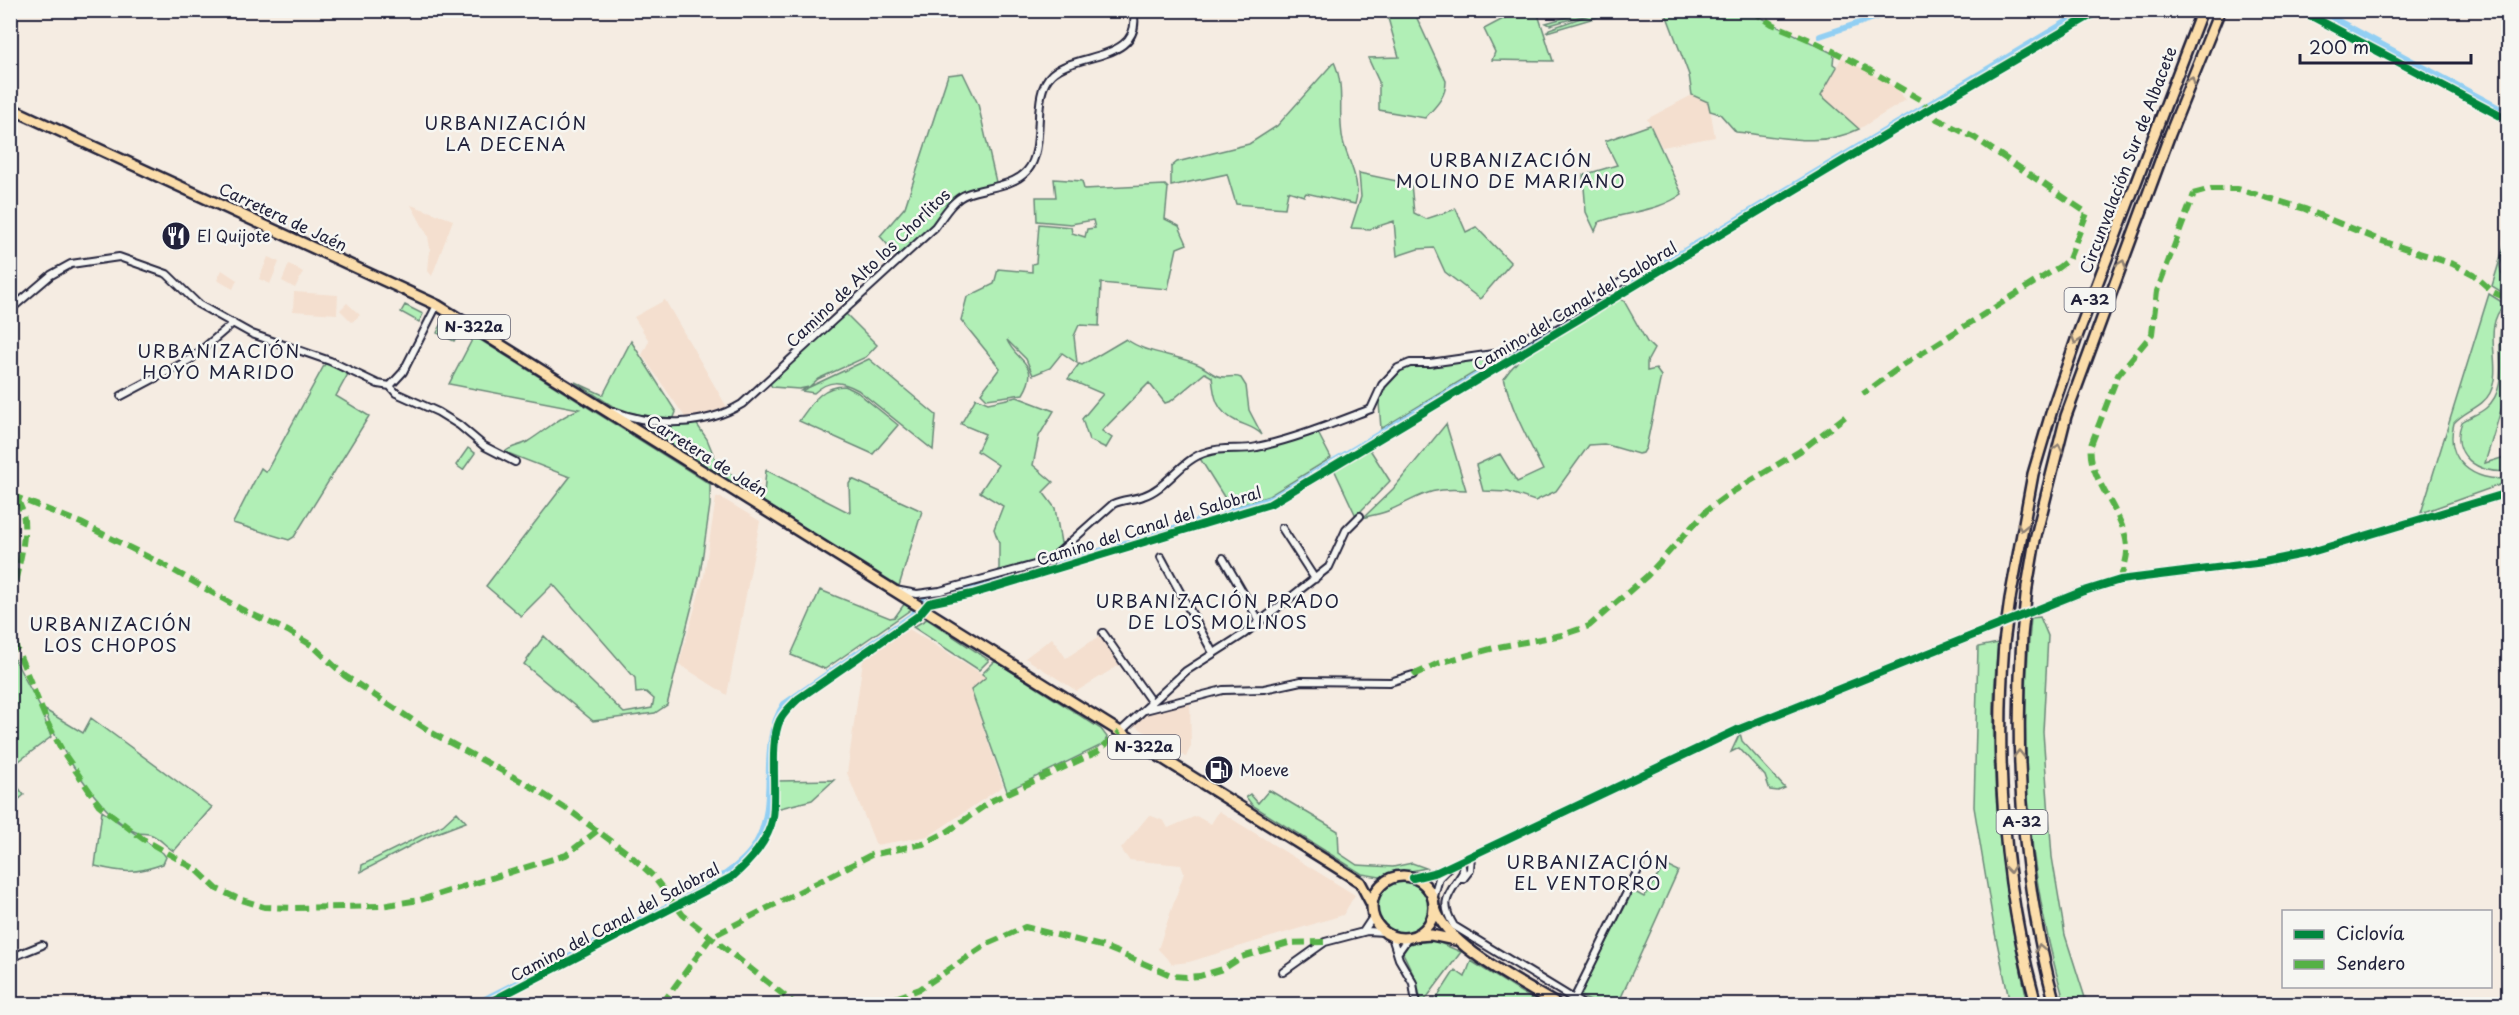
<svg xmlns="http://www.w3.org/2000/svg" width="2519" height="1015" viewBox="0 0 2519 1015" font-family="'Playpen Sans',sans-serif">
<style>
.built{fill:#f4dfcf}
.green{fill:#b1efb6;stroke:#6a8878;stroke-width:1.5}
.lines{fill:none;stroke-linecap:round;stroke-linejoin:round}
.canal{stroke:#92cff3;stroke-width:6}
.minor-casing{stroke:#22223b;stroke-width:10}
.highway-casing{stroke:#22223b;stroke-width:14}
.minor{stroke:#f6f6f2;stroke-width:6}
.highway{stroke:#fbddab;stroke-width:9}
.highway-bridge-casing{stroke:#22223b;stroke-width:14;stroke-linecap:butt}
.highway-bridge{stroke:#fbddab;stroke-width:9}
.quiet{stroke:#55b146;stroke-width:6;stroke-dasharray:12 6;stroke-linecap:butt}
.cycleway-casing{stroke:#f6f6f2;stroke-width:11}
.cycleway{stroke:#00873e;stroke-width:8}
.oneway{stroke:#8e8073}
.labels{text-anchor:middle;stroke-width:5;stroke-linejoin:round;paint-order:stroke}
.shield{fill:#f6f6f2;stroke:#626272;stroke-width:1.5}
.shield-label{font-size:15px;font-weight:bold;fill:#22223b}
.street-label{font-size:16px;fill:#22223b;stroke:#f6f6f2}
.poi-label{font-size:16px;fill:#22223b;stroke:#f6f6f2;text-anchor:start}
.neighbourhood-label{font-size:18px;letter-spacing:1.5px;fill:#22223b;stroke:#f6f6f2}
</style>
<rect width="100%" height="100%" fill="#f5ece2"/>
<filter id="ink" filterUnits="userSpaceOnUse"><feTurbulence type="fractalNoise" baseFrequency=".0167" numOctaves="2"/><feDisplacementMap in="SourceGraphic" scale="12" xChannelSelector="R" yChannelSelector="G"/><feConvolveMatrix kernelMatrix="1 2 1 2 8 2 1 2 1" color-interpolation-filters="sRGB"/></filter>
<g filter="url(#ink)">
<path class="built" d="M 1842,57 L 1895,87 L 1906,100 L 1859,129 L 1821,95 Z
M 1692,95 L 1709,102 L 1715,137 L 1662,147 L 1647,119 Z
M 411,205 L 453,220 L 432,276 L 428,271 L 430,249 L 428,236 Z
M 268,257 L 279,262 L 270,284 L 259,279 Z
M 289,264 L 303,272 L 295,288 L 282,281 Z
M 222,270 L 237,280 L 233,289 L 217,280 Z
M 294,292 L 338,295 L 337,314 L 293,311 Z
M 665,300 L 728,409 L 687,420 L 642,355 L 649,341 L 634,317 Z
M 347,303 L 360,315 L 352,322 L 340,310 Z
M 720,497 L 760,521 L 727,695 L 679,664 L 704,576 L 716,498 Z
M 909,629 L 987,677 L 971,691 L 1003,786 L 929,836 L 876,845 L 847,773 L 863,660 Z
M 1101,635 L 1121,664 L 1077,691 L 1025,658 L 1052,638 L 1066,658 Z
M 1190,700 L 1191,746 L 1186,757 L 1132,724 L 1147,712 Z
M 1219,811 L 1355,895 L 1343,915 L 1189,962 L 1172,964 L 1158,949 L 1184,873 L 1181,865 L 1129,860 L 1121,849 L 1149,815 L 1164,821 L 1168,828 L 1196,816 L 1211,824 Z"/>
<path class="green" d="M 1591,10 L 1599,11 L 1550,25 L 1546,23 Z
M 1603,10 L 1618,11 L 1547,32 L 1549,29 Z
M 1386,11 L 1416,11 L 1415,14 L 1446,81 C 1446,97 1436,106 1425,118 L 1379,110 L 1379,82 L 1368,58 L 1399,57 Z
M 1505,11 L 1537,11 L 1553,61 L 1492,60 L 1495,52 L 1484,29 L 1505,18 Z
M 1665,11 L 1748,11 L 1834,54 L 1833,64 L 1837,67 L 1821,95 L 1859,129 C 1818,149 1780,136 1736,132 L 1720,114 L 1710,111 L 1708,102 L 1692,95 L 1689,75 Z
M 1334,62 C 1346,88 1337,114 1343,141 C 1348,162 1362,181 1355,204 L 1306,193 L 1304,196 L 1288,191 L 1285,208 L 1236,204 L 1227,174 L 1171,186 L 1171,167 L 1177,162 L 1249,144 L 1277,126 Z
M 963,73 L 978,104 L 996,182 L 967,192 L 898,257 L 880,236 L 905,207 L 948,75 Z
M 1650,125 L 1682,194 C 1658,212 1627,211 1599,222 L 1595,231 L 1586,212 L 1583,175 L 1617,165 L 1605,141 Z
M 1359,173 L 1411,184 L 1414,213 L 1426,219 L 1456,209 L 1466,232 L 1476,227 L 1511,263 L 1480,299 L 1445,272 L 1434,248 L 1418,249 L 1397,256 L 1394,221 L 1370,229 L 1351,228 L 1361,197 Z
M 1054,179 L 1082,181 L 1084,189 L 1165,185 L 1168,188 L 1165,219 L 1179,226 L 1187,244 L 1177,248 L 1168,289 L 1101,283 L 1099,326 L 1079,325 L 1074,336 L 1077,363 L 1062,353 L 1050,368 L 1033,375 L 1026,359 L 1007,340 C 1016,362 1042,363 1023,394 L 987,399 L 981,393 L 1000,368 L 961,320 L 967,297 L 994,284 L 998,269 L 1032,272 L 1032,264 L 1036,263 L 1039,224 L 1071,227 L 1072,233 L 1085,237 L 1087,229 L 1095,228 L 1093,220 L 1071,224 L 1037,221 L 1036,197 L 1056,197 Z
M 2508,233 L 2508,245 L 2500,265 L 2501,273 L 2508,282 L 2508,296 L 2492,286 Z
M 2489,294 L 2505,304 C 2480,329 2504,364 2490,393 C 2483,407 2464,411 2454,423 C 2444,460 2474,483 2508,478 L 2508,482 L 2421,513 Z
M 1616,298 L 1624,301 L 1647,342 L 1654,349 L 1647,362 L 1647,371 L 1656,369 L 1661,376 L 1646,448 L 1643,453 L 1638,454 L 1604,444 L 1589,445 L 1556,491 L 1535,501 L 1508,492 L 1483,491 L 1476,465 L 1500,454 L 1517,482 L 1543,470 C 1528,439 1512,412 1504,378 C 1529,341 1578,321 1616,298 Z
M 405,305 L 423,314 L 419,322 L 401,312 Z
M 2508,309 L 2508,387 L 2485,463 L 2508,456 L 2508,471 C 2479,475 2449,455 2462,422 C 2469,417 2479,414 2486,408 C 2515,383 2488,339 2508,309 Z
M 844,312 L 877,345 L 866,357 L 818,379 L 809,387 L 799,389 L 772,387 L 769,382 Z
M 441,325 L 458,334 L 454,341 L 437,333 Z
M 474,336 L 710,484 L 710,505 L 700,574 L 667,705 L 655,713 L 593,721 L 524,664 L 544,636 L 624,713 L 652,708 L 654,699 L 646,692 L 636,693 L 635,678 L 553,584 L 521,616 L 486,586 L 570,477 L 505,452 C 511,446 520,446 527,442 C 545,431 559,417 579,409 L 449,384 Z
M 1126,339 C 1146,354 1174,354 1197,364 C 1205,367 1211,374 1218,376 C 1226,379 1234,374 1241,378 L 1246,386 L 1249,410 L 1262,435 C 1255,427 1246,426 1236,421 C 1216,411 1214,397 1212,377 L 1205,373 L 1171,401 L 1165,403 L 1149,383 L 1102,431 L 1112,438 L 1106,448 L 1089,440 L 1082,419 L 1103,394 L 1068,379 L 1079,364 L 1082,365 Z
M 631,341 L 676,412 L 673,420 L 620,411 L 575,382 L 603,395 Z
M 869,359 L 936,415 L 933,450 L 858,390 C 841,381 829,379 814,393 L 801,391 Z
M 1472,359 L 1485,360 L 1490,363 L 1381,429 L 1379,402 L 1385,384 L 1399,370 L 1409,365 L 1433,366 Z
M 326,362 L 349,372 L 336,396 L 369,416 L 294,537 L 289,540 L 233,523 L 261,468 L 266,472 Z
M 845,386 L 857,392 L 898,425 L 873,454 L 799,421 C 812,403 821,386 845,386 Z
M 1017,397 L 1054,411 L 1039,436 L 1033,465 L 1053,482 L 1043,492 L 1055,508 L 1061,543 L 1069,542 L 1050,559 L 999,572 L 999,543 L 994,529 L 1003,506 L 980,492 L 998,465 L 977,451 L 985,434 L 961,424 L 976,398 L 988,403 Z
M 645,421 L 677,425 L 696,423 L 707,439 L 718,466 L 764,494 L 766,470 L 850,513 L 849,484 L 852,479 L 922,511 L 899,586 L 654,434 L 644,424 Z
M 1446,424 L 1466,490 C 1428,487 1422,496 1390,510 C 1382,514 1372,515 1363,518 L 1393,489 Z
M 1317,431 L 1331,458 L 1269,496 L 1231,508 L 1199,457 C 1217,446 1235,454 1254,451 C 1275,448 1298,439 1317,431 Z
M 468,448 L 475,453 L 463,470 L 456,465 Z
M 1369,448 L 1390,481 L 1356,516 L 1334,469 Z
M 820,590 L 890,618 L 895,617 L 905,603 L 913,608 L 825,669 L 791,655 Z
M 2040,617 L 2048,636 L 2043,732 L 2052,857 L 2065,935 L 2087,1004 L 2065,1004 C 2028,879 2018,748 2031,618 Z
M 927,619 L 989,660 L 979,670 L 913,627 Z
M 1998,643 C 1985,764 2002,886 2028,1004 L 2010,1004 L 1995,933 L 1974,807 L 1978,647 Z
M 10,651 L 40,707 L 51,737 L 11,767 Z
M 995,661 L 1101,729 L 1107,737 L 1104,744 L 1007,791 L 971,690 L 986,677 L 982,674 Z
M 45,710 L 83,733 L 91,718 L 212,807 L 174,851 C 166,847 160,838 152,835 C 148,833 143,834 138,833 C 105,821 54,744 45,710 Z
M 1740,733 L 1742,741 L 1785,788 L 1778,791 L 1770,790 L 1765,776 L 1739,748 L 1731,752 Z
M 10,777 L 24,795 L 11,806 L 10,806 Z
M 834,780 L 812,800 L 776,809 L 777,781 Z
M 1269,790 L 1338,831 L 1339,853 L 1357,865 L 1393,867 L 1412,863 L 1426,868 L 1380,877 L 1362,874 L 1252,805 L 1246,797 L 1250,794 L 1258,803 Z
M 102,811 L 163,853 L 166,857 L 163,864 C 135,874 124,873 95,866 Z
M 457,812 L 466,822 L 429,836 L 361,872 L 362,865 L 443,825 Z
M 1665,865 L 1678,871 L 1618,1004 L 1597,1004 L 1579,996 L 1633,891 L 1644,897 Z
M1376 907a27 27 0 1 1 54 0a27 27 0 1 1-54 0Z
M 1433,940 L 1461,952 L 1422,1004 L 1416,980 L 1403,953 L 1409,944 Z
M 1471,961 L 1540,1004 L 1433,1004 L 1455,970 L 1465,977 Z"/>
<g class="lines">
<path class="canal" d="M 2318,10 L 2508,113
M 1820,36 L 1898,10
M 475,1004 C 527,978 578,951 629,925 C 667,905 732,881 755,845 C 781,802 756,746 784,704 L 911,616 L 925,599 L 959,593 L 1008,579 L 1272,498 L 2086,10"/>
<g class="minor-casing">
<path id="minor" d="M 10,310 L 51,275 L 71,264 L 119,257 L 167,274 L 198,304 L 252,334 L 330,361 L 378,384 L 390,386 L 403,372 L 437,305
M 390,386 L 396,393 L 438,412 L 459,425 L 484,446 L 515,462
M 121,396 L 191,359 L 233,323
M 613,411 C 654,427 704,427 742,404 L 935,227 C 944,215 953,199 967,194 C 985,187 1013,187 1027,171 C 1048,147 1029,95 1052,74 C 1076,52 1145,62 1133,10
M 10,494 L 11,495
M 1282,528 L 1315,579
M 1161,557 L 1213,653
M 1223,558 L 1260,622
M 895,590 L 917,594 L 940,591 L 1049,561 L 1113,504 C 1123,499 1133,500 1143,496 C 1168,488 1181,459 1207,452 C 1224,446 1240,451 1257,447 C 1295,439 1334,423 1371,409 L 1382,385 L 1398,368 L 1410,363 L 1430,363 L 1500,353 L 1623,281
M 1103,633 L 1152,703
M 1145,710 L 1223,690 L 1264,689 L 1301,681 L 1390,682 L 1413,675
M 1120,732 L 1186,671 L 1244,634 L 1329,567 L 1346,530 L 1360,516
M 1461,861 L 1463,872 C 1450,894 1438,900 1454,926 L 1582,1004
M 1413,878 L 1437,872 L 1737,730 L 2081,592 L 2120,580 L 2264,562 L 2308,553 L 2508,493
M 1463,879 L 1470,870 L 1471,856
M 1433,900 L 1439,878 L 1448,869
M 1363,932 L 1373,917
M 1392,937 L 1399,959 L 1413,983 L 1416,1004
M 1398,952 L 1408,938
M 10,958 L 42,945
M 1283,972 L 1325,942 L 1367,931 L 1384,932
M 1573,1001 L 1640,866"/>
</g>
<g class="highway-casing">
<path id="highway" d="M 10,108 L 437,305 L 1322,858 L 1360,882 L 1371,903
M 2027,587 L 2035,540 L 2066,416 L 2170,134 L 2220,10
M 2010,599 L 2033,474 L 2052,410 L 2078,334 L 2202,10
M 2022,636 C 2014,761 2022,883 2055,1004
M 2004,643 C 1995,765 2004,887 2036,1004
M1372 907a31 31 0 1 1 62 0a31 31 0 1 1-62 0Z
M 1435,908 C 1446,946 1522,983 1556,1004
M 1418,936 L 1431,935 L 1455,940"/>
</g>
<use href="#minor" class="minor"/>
<use href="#highway" class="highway"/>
<g class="highway-bridge-casing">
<path id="highway-bridge" d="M 2022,636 L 2027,587
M 2004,643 L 2010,599"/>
</g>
<use href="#highway-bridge" class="highway-bridge"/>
<path class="quiet" d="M 1751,10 L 1772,24 L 1815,42 L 1866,68 L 1921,100 L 1937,119 L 1975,138 L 2087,213 L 2069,259 L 2059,267 L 1903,365 L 1863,394
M 2193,194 L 2211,189 L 2238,189 L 2305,209 L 2379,240 L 2453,264 L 2473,274 L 2493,292 L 2508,299
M 11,495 L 81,523 L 164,565 L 241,609 L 288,631 L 313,646 L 345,676 L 434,734 L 532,787 L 573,813 L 629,854 L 653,876 L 683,915 L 795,1004
M 2120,580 C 2123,570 2128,558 2127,547 C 2125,512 2086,477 2091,445 L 2118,375 L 2152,334 L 2157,291 L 2194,194
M 10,598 C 17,574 36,515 14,497
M 10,622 L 16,647 L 48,724 L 63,752 L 99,805 L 143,839 L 197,870 L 217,889 L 239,899 L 264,907 L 295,908 L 381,906 L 420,900 L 566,855 L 597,831
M 1413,675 L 1439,663 L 1498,647 L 1562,635 L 1589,626 L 1647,576 L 1707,510 L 1729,494 L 1800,451 L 1846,416
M 662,1004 L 711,937 L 871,855 L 923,844 L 947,832 L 993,800 L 1097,752 L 1120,732
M 879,1004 L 920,989 L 987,944 L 1025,927 L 1105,947 L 1173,976 L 1186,977 L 1200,976 L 1223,969 L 1242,957 L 1288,943 L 1325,942"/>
<g class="cycleway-casing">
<path id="cycleway" d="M 2300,10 L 2508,120
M 1413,878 L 1437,872 L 1737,730 L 2081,592 L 2120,580 L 2264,562 L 2308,553 L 2508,493
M 486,1004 L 732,877 C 750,861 768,842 773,817 C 777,791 769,742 780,720 C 784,712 792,705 798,699 L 918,616 L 929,603 L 972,594 L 1270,504 L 1928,110 L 2100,10"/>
</g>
<use href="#cycleway" class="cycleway"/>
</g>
<defs><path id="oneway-chevron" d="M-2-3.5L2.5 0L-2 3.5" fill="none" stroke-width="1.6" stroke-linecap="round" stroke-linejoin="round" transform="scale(1.5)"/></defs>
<g class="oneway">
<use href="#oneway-chevron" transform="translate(2191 81) rotate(-68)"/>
<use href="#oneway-chevron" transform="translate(2122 264) rotate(-70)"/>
<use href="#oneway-chevron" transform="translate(2076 340) rotate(109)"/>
<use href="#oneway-chevron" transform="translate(2058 448) rotate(-75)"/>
<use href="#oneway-chevron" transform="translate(2022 527) rotate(102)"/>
<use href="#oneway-chevron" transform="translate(2019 754) rotate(-91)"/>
<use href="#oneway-chevron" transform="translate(2010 869) rotate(83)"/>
<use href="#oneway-chevron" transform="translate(2040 948) rotate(-101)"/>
</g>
</g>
<defs>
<g id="restaurant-disc" transform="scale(1.5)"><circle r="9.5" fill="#22223b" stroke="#f6f6f2"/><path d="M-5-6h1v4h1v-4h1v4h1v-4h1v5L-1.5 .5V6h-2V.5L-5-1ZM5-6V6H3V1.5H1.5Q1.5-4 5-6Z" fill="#fff"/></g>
<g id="fuel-disc" transform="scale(1.5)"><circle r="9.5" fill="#22223b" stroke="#f6f6f2"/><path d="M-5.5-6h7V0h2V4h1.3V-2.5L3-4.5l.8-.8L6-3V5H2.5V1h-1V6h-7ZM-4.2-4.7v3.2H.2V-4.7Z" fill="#fff"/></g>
</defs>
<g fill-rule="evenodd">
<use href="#restaurant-disc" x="176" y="236"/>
<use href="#fuel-disc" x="1219" y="770"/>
</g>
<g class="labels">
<g class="shield">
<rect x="2064.5" y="288" width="51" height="24" rx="4.5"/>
<rect x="438" y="315" width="72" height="24" rx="4.5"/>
<rect x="1108" y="735" width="72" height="24" rx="4.5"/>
<rect x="1996.5" y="810" width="51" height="24" rx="4.5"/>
</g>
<g class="shield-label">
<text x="2090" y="305">A-32</text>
<text x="474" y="332">N-322a</text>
<text x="1144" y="752">N-322a</text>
<text x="2022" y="827">A-32</text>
</g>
<g class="street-label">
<text transform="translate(2128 160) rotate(-69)" y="6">Circunvalación Sur de Albacete</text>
<text transform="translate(283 217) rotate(25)" y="6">Carretera de Jaén</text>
<text transform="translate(868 268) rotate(-44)" y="6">Camino de Alto los Chorlitos</text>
<text transform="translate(1575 306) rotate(-31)" y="6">Camino del Canal del Salobral</text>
<text transform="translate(707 456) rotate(32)" y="6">Carretera de Jaén</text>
<text transform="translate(1149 526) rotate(-17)" y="6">Camino del Canal del Salobral</text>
<text transform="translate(615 922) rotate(-28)" y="6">Camino del Canal del Salobral</text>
</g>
<g class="poi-label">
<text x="197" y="242">El Quijote</text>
<text x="1240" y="776">Moeve</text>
</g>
<g class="neighbourhood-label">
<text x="506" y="130">URBANIZACIÓN<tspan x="506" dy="21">LA DECENA</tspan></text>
<text x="1511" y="167">URBANIZACIÓN<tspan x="1511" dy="21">MOLINO DE MARIANO</tspan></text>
<text x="219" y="358">URBANIZACIÓN<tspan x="219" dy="21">HOYO MARIDO</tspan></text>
<text x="1218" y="608">URBANIZACIÓN PRADO<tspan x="1218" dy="21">DE LOS MOLINOS</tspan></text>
<text x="111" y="631">URBANIZACIÓN<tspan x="111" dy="21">LOS CHOPOS</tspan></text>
<text x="1588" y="869">URBANIZACIÓN<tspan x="1588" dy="21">EL VENTORRO</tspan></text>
</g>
</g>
<rect width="2519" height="1015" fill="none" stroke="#f6f6f2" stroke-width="36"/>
<rect x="18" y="18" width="2483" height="979" fill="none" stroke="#22223b" stroke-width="2" filter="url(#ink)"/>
<rect x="2282" y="910" width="210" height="78" fill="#f6f6f2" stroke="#a1a1a9" stroke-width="1.5"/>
<rect x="2294" y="930" width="30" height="9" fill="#00873e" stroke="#a1a1a9" stroke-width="1.5"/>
<text x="2336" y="940" font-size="18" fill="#22223b">Ciclovía</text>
<rect x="2294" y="960" width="30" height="9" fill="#55b146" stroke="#a1a1a9" stroke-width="1.5"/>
<text x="2336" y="970" font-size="18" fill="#22223b">Sendero</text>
<path d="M2300 54v9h171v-9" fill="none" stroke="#22223b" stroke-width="3"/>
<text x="2309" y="54" font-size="18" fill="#22223b" stroke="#f6f6f2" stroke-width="4.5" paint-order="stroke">200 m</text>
</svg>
